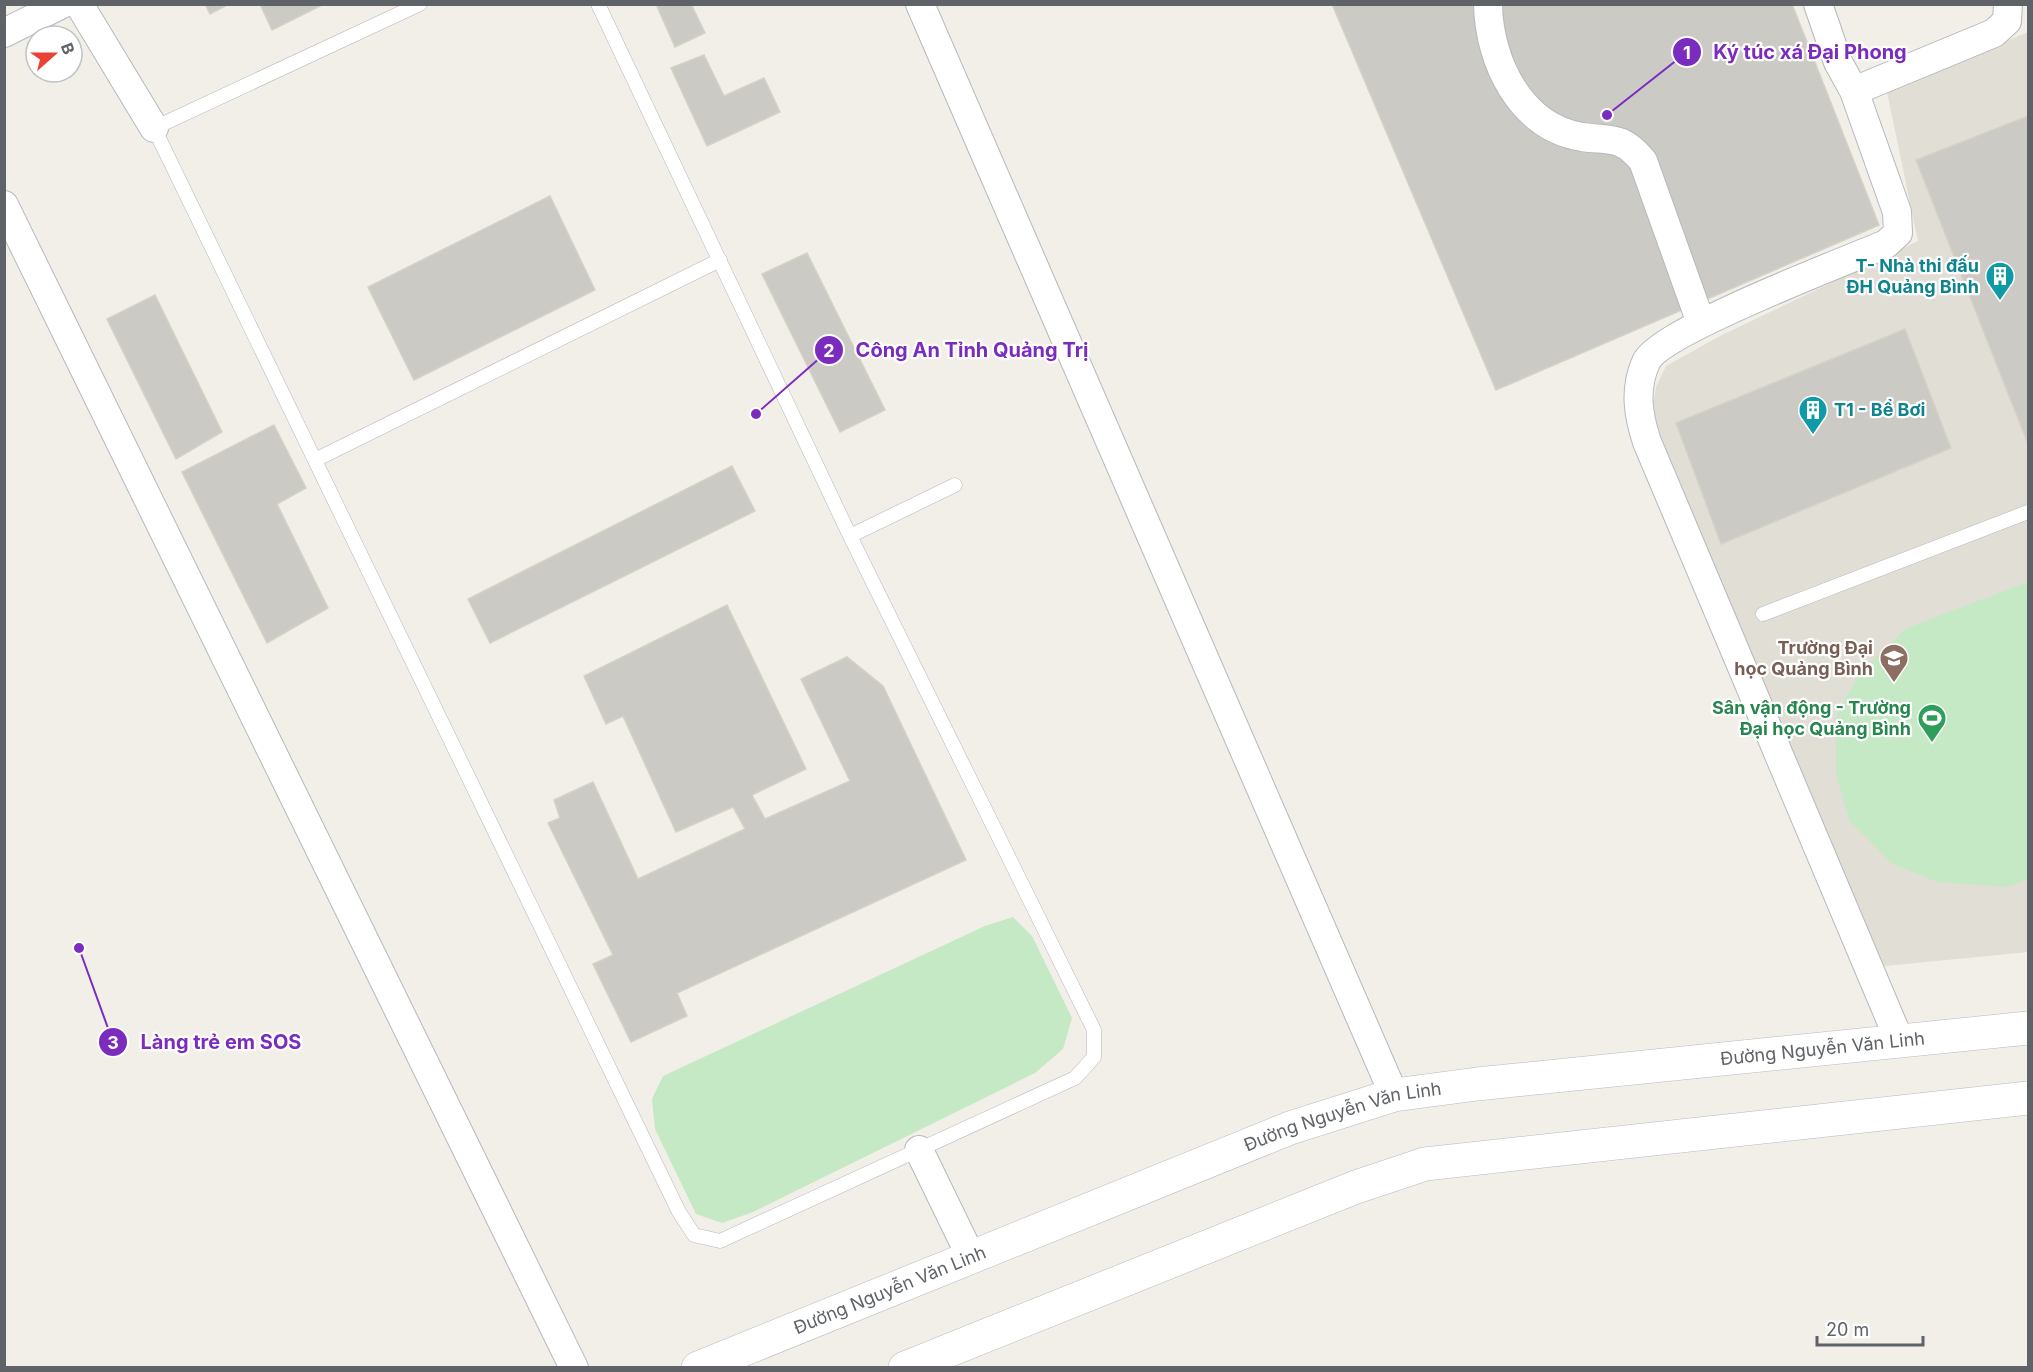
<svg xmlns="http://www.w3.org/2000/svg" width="2033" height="1372" viewBox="0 0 2033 1372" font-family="Inter,sans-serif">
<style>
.education{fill:#e1ded6}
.green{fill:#c5e8c5}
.building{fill:#cccac5;stroke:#d6d1c6;stroke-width:1.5}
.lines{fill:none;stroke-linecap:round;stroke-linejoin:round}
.lane-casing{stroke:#b5b8bc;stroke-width:15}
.street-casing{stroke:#b5b8bc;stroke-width:30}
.secondary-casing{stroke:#b6babf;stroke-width:34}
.lane{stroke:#fff;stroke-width:14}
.street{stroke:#fff;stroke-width:28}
.secondary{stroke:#fff;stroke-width:33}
.labels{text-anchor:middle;stroke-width:4.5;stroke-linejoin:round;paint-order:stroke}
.culture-label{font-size:18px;font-weight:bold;fill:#0d838f;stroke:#fff;text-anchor:end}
.education-label{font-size:18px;font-weight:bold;fill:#785e54;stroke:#fff;text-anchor:end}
.leisure-label{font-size:18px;font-weight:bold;fill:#27864d;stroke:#fff;text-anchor:end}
.street-label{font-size:18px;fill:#5f6368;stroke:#fff}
.leader{fill:none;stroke:#7b2cbf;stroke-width:2}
.callout-dot{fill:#7b2cbf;stroke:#fff;stroke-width:2}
.mark-label{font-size:18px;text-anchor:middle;font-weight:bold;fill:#fff}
.callout-label{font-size:20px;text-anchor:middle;font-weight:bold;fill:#7b2cbf;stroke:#fff;stroke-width:4.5;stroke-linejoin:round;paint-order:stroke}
</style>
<rect width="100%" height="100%" fill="#f1efe8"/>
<path class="education" d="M 2028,32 L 2028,952 L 1875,967 L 1651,417 L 1656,387 L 1666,366 L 1720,336 L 1918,241 L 1887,92 Z"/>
<path class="green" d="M 2028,582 L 2028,879 L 2007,887 L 1937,882 L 1891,863 L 1849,820 L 1836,773 L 1836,716 L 1861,671 L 1907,628 Z
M 1013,917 L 1032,936 L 1072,1018 L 1063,1049 L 1035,1073 L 753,1212 L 722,1223 L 696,1214 L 655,1129 L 652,1099 L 663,1076 L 985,926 Z"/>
<path class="building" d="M 205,4 L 229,4 L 210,14 Z
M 260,4 L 324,4 L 272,30 Z
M 656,4 L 691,4 L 705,33 L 675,47 Z
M 1332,4 L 1792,4 L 1879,225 L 1496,390 Z
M 704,55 L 724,96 L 764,78 L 780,112 L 707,146 L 671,68 Z
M 2028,116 L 2028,444 L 1916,160 Z
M 550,196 L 595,290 L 414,380 L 368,287 Z
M 807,253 L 885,410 L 840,432 L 762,274 Z
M 155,295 L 222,432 L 176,459 L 107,319 Z
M 1905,329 L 1951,448 L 1721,544 L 1676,423 Z
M 274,425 L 306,488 L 277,504 L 328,608 L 267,643 L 182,472 Z
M 732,466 L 755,511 L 490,643 L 468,599 Z
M 727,605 L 806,769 L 752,795 L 765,819 L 850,781 L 801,679 L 847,657 L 883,686 L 966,860 L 677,993 L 687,1016 L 631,1042 L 593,964 L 613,955 L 548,823 L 560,818 L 554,800 L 593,782 L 638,879 L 745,829 L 733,807 L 676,832 L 623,716 L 606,724 L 584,676 Z"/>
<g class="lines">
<g class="lane-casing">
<path id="lane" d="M 420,4 L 154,128 L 679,1212 L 694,1235 L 720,1241 L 1075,1078 L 1094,1057 L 1094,1030 L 850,536 L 598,4
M 315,460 L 720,260
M 850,536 L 955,485
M 1763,614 L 2028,512"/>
</g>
<g class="street-casing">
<path id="street" d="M 79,4 L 154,128
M 920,4 L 1394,1095
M 1488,4 C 1489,61 1520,127 1582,137 C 1612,141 1621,135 1643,161 L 1701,323
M 1818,4 L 1838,62 L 1854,91 L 1897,212 L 1898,233 L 1886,244 C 1846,261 1661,331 1646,362 C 1634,389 1638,415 1647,442 L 1900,1042
M 4,33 L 62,4
M 1854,91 L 1994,33 L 2007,21 L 2008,4
M 4,205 L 574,1368
M 919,1150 L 971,1257"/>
</g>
<g class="secondary-casing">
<g id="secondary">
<path id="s1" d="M 698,1368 L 1290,1128 L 1394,1095 L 1477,1084 L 2028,1028"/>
<path d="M 905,1368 L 1356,1187 L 1425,1164 L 2028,1098"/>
</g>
</g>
<use href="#lane" class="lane"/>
<use href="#street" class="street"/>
<use href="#secondary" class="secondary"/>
</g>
<defs>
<g id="building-pin" transform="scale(1.5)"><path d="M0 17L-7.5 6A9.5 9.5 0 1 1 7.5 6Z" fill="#0f9aa8" stroke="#fff"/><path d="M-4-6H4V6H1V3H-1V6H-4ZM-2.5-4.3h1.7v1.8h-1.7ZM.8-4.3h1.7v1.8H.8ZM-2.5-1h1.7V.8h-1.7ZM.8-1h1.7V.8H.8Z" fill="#fff"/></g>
<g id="university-pin" transform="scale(1.5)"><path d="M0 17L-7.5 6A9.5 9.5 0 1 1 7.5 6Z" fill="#8d6e63" stroke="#fff"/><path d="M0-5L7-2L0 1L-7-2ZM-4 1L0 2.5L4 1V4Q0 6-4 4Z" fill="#fff"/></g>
<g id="stadium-pin" transform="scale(1.5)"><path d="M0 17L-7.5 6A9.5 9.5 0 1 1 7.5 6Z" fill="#2e9e5b" stroke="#fff"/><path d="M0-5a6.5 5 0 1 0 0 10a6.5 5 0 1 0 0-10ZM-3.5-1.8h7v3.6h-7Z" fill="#fff"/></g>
</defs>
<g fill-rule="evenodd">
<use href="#building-pin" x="2000" y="276"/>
<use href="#building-pin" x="1813" y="410"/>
<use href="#university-pin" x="1894" y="658"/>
<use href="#stadium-pin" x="1932" y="718"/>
</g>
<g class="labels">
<g class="culture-label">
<text x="1979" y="272">T- Nhà thi đấu<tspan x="1979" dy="21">ĐH Quảng Bình</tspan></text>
<text x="1834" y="416" text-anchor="start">T1 - Bể Bơi</text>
</g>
<g class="education-label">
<text x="1873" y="654">Trường Đại<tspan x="1873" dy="21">học Quảng Bình</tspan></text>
</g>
<g class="leisure-label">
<text x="1911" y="714">Sân vận động - Trường<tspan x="1911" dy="21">Đại học Quảng Bình</tspan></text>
</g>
<g class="street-label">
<text dy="6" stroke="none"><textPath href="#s1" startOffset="1179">Đường Nguyễn Văn Linh</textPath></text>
<text dy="6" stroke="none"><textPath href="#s1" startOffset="693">Đường Nguyễn Văn Linh</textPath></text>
<text dy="6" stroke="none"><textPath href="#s1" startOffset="207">Đường Nguyễn Văn Linh</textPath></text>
</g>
</g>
<path class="leader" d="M1607 115L1687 52M756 414L829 350M79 948L113 1042"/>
<g class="callout-dot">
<circle cx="1607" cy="115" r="6"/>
<circle cx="756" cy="414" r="6"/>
<circle cx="79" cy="948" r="6"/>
<circle cx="1687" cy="52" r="15"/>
<circle cx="829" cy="350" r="15"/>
<circle cx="113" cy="1042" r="15"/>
</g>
<g class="mark-label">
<text x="1687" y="59">1</text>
<text x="829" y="357">2</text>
<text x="113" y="1049">3</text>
</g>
<g class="callout-label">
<text x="1810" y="59">Ký túc xá Đại Phong</text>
<text x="972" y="357">Công An Tỉnh Quảng Trị</text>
<text x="221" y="1049">Làng trẻ em SOS</text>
</g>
<rect width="2033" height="1372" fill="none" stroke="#5f6368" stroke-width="12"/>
<g transform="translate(54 54) rotate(69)"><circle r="28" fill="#ffffff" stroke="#bfc1c3" stroke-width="1.5"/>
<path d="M0-4.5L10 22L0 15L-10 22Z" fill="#ea4335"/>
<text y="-9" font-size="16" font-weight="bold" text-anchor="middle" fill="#5f6368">B</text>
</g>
<path d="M1817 1336v9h106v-9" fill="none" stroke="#5f6368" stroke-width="3"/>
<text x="1826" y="1336" font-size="18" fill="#5f6368" stroke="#ffffff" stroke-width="4.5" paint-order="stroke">20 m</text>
</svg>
